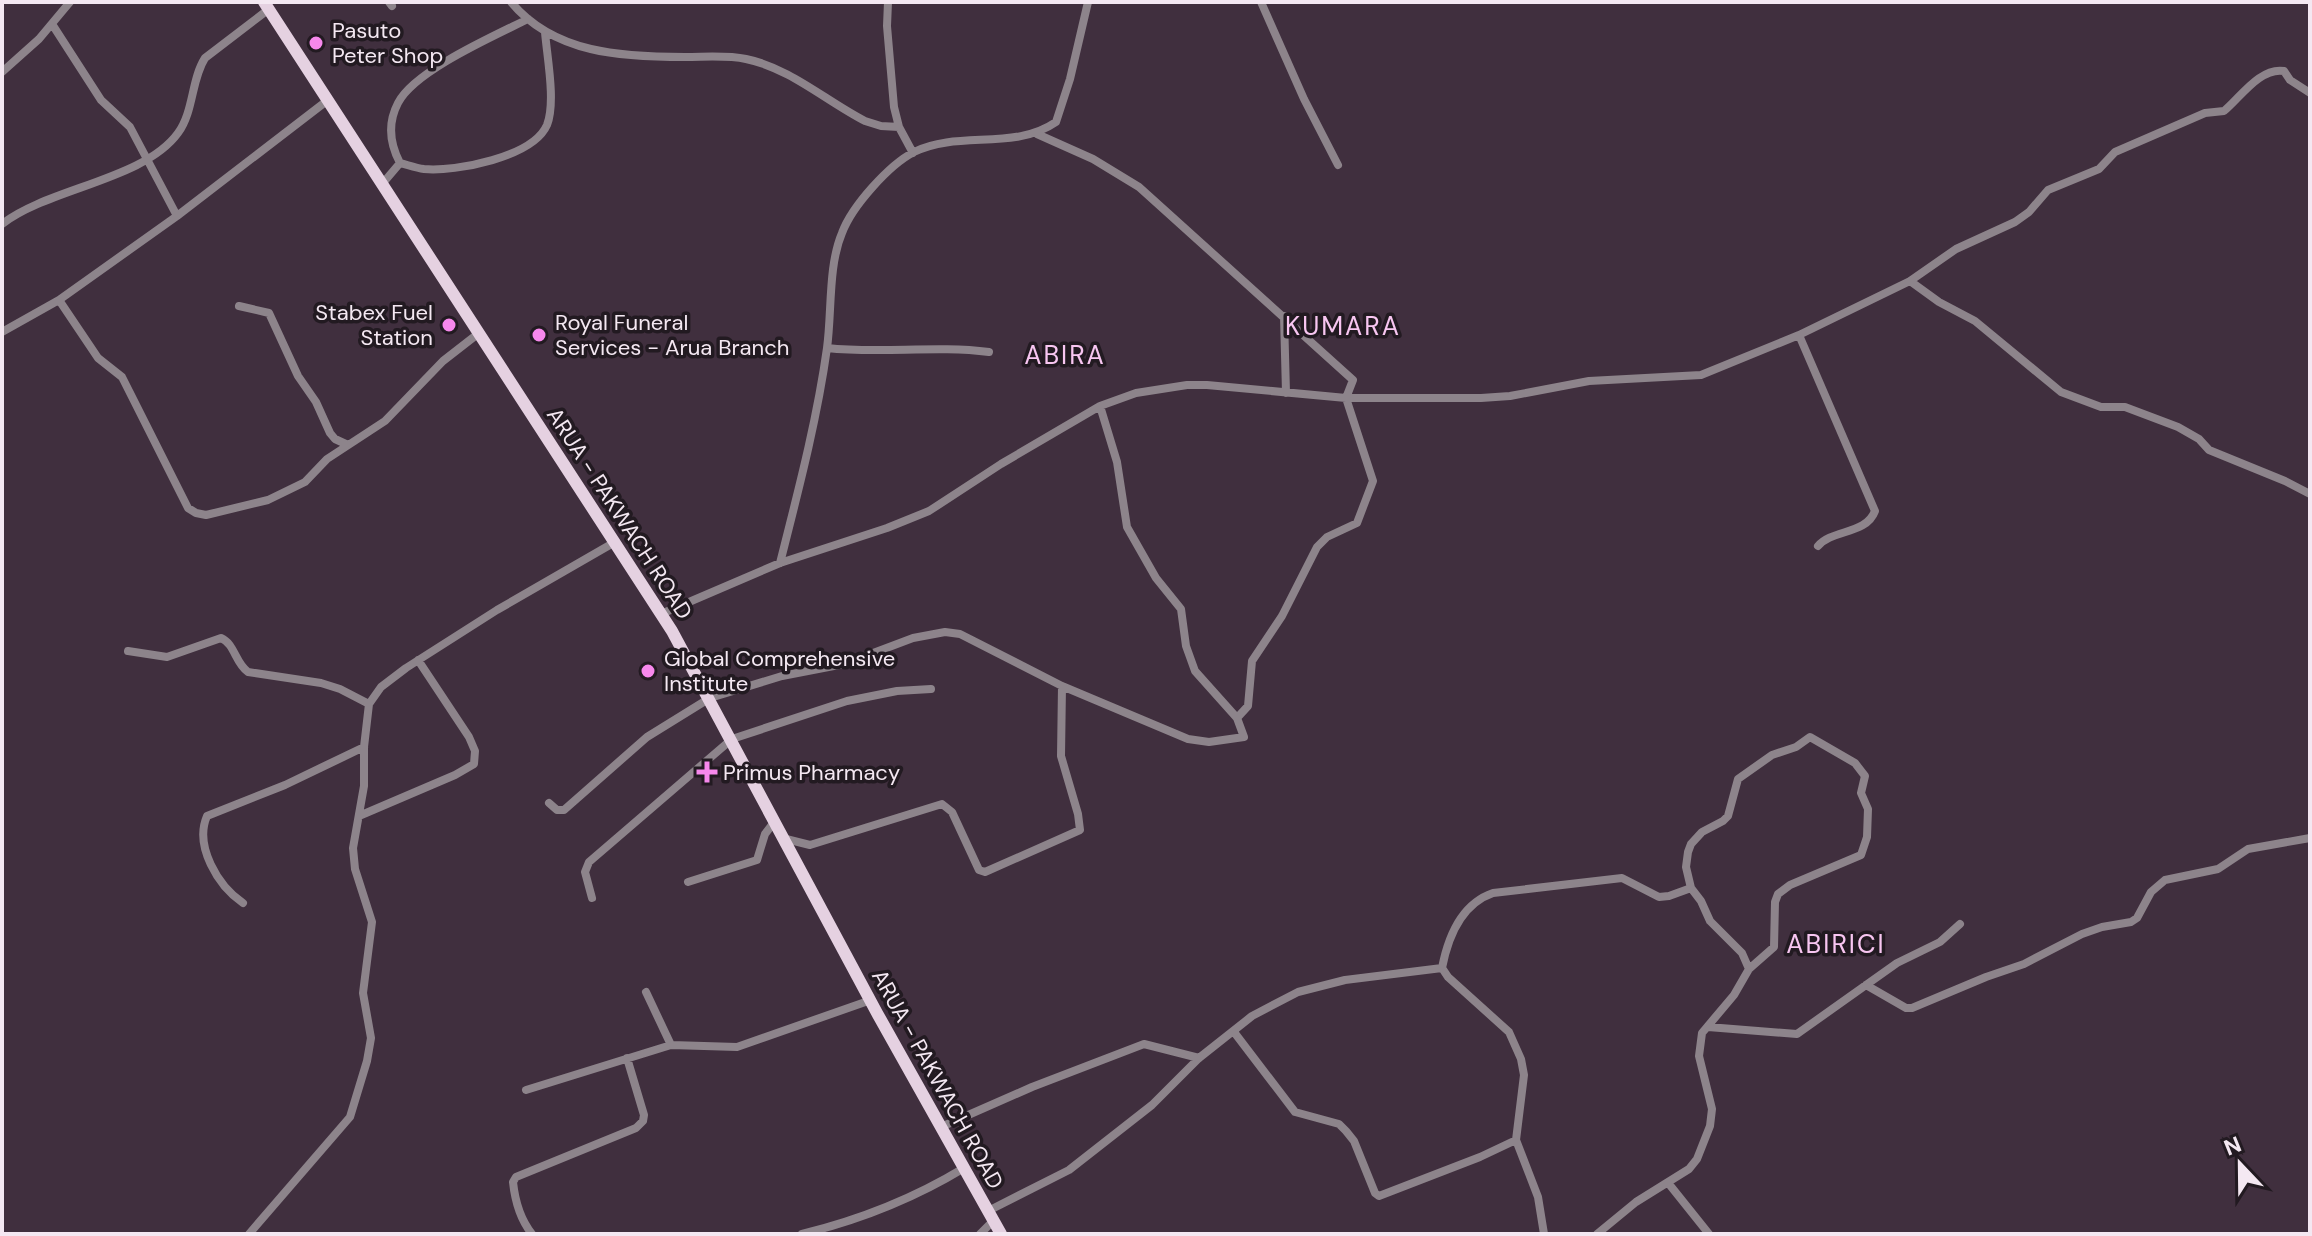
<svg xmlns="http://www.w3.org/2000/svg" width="2312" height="1236" viewBox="0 0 2312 1236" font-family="'DM Sans',sans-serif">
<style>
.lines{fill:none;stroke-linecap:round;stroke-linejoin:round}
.street{stroke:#8d848b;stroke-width:8}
.primary{stroke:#e5d1e1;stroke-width:12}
.poi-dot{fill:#f788ec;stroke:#221a21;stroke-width:3}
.labels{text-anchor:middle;stroke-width:7;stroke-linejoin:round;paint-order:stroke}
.poi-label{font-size:22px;fill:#f4e8f2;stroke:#221a21;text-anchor:start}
.street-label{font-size:22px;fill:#f4e8f2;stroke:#221a21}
.quarter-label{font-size:26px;letter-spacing:2px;fill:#f8c6f1;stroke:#221a21}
</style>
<rect width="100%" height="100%" fill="#402f3e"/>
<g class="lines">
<path class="street" d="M 389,2 L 392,6
M 511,2 C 554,54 623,57 685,57 C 706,57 727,55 746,59 C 790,68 826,101 865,121 L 881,126 L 899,127
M 888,2 L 887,26 L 894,107 L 899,127 L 913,153
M 1261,2 L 1304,99 L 1338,165
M 52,24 L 101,100 L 130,127 L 177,216
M 2,72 L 39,39 L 70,2
M 1037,134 L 1093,159 L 1139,187 L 1353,380 L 1346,398 L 1373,481 L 1357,523 L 1327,537 L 1317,547 L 1282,616 L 1252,661 L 1248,706 L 1237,718
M 400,163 C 408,165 416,168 424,169 C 456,172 533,157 547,125 C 556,102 547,57 545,32
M 383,183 L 400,163 C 390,144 387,124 398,103 C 414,71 494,36 528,19
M 2,224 C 48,188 144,180 178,133 C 194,111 191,80 205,58 L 269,9
M 1910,281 L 1939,302 L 1975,321 L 2061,392 L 2101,407 L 2125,407 L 2178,427 L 2199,439 L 2209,450 L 2285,481 L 2310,494
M 59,300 L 98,358 L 122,377 L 188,508 L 196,513 L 206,515 L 268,500 L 305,482 L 327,459 L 385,421 L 443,361 L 479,333
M 239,306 L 269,313 L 298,376 L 316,402 L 330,433 L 335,439 L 348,445
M 1284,316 L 1286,393
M 2,332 L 59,300 L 177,216 L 328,100
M 1799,335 L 1875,511 C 1866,535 1832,529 1818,546
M 827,348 C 881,354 935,345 989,352
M 780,563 C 798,492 817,420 827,348 C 832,312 828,266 842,233 C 852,206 889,165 914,152 C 959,130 1014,151 1056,122 L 1070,79 L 1088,2
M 661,614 L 780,563 L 887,528 L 929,511 L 1001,464 L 1100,406 L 1136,393 L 1187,385 L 1207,385 L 1346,398 L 1481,398 L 1510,396 L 1589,381 L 1701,375 L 1799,335 L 1910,281 L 1956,249 L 2015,222 L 2029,212 L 2048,190 L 2099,169 L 2115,152 L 2205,113 L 2224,111 C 2240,98 2260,67 2284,71 L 2290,80 L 2310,93
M 128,651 L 167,657 L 221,638 C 235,644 235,663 248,672 L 321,683 L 340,689 L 369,704
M 549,803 L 557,810 L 564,810 L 647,737 L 710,698 L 782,676 L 844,664 L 913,638 L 945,632 L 960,634 L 1062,686 L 1188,739 L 1209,742 L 1244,737 L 1237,718 L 1195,671 L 1186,646 L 1181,609 L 1156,578 L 1127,527 L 1117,462 L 1100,406
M 359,816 L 455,775 L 474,764 L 475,751 L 469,737 L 418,660
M 786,839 L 810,845 L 942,804 L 952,812 L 979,870 L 985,872 L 1080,830 L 1078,814 L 1061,756 L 1062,686
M 688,882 L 757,860 L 765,834 L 775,821
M 592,898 L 585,872 L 589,862 L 732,739 L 847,701 L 897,691 L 931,689
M 243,903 C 218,886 194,846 207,816 L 285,785 L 364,747
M 1866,985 L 1906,1008 L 1912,1008 L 1986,977 L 2024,964 L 2082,934 L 2102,927 L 2131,922 L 2137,918 L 2151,892 L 2165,880 L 2218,869 L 2248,849 L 2310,838
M 646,992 L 671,1045
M 1708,1027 L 1797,1034 L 1897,963 L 1940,942 L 1960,924
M 1234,1032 L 1295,1112 L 1339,1124 L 1346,1131 L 1354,1141 L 1375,1193 L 1379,1196 L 1480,1157 L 1516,1140
M 526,1090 L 671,1045 L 737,1047 L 871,1000
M 941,1127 L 1032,1087 L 1144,1044 L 1199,1058
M 1669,1184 L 1709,1234
M 988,1211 L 1069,1170 L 1152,1105 L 1199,1058 L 1252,1016 L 1298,992 L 1345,980 L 1442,968
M 249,1234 L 350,1117 L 367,1061 L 371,1038 L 363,993 L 372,922 L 355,869 L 353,848 L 364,786 L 364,747 L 369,704 L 381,687 L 406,668 L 497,610 L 615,542
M 532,1234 C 520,1219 515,1201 513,1182 L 516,1177 L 636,1128 L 643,1121 L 644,1115 L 627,1058
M 802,1234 C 859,1220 913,1199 964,1168
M 980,1234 L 993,1221
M 1544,1234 L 1538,1197 L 1516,1140 L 1524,1075 L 1521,1059 L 1509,1032 L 1448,977 L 1442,968 C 1448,937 1461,904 1493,893 L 1622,878 L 1659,897 L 1669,896 L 1691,888
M 1597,1234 L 1636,1202 L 1689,1169 L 1697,1159 L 1710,1126 L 1712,1109 L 1699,1056 L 1702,1033 L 1734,995 L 1749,969 L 1774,947 L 1775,902 L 1778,894 L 1790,885 L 1861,855 L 1867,837 L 1868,809 L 1861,793 L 1865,776 L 1855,763 L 1810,737 L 1796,747 L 1772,755 L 1738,779 L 1728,816 L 1723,821 L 1702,832 L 1691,844 L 1688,852 L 1686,867 L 1691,888 L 1701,901 L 1710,921 L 1742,953 L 1749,969"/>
<path class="primary" d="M 264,2 L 672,631 L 877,1013 L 1001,1234"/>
</g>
<g class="poi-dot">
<circle cx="316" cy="43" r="8"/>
<circle cx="449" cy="325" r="8"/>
<circle cx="539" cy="335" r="8"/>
<circle cx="648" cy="671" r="8"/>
<path d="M703 760h8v8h8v8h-8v8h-8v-8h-8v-8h8z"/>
</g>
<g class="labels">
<g class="poi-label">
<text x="332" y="38">Pasuto<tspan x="332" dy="25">Peter Shop</tspan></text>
<text x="433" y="320" text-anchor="end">Stabex Fuel<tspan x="433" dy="25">Station</tspan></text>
<text x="555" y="330">Royal Funeral<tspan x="555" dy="25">Services - Arua Branch</tspan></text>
<text x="664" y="666">Global Comprehensive<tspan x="664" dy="25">Institute</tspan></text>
<text x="723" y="780">Primus Pharmacy</text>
</g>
<g class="street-label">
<text transform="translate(620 513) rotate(57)" y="8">ARUA - PAKWACH ROAD</text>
<text transform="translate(938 1079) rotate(61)" y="8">ARUA - PAKWACH ROAD</text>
</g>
<g class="quarter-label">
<text x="1343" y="335">KUMARA</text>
<text x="1065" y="364">ABIRA</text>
<text x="1836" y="953">ABIRICI</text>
</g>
</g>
<rect width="2312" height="1236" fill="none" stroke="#f4e8f2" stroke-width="8"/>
<g transform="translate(2240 1164) rotate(338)" stroke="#221a21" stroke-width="6" paint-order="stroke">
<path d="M0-6L14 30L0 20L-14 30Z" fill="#f4e8f2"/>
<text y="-12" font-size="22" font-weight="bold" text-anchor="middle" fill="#f4e8f2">N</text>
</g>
</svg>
